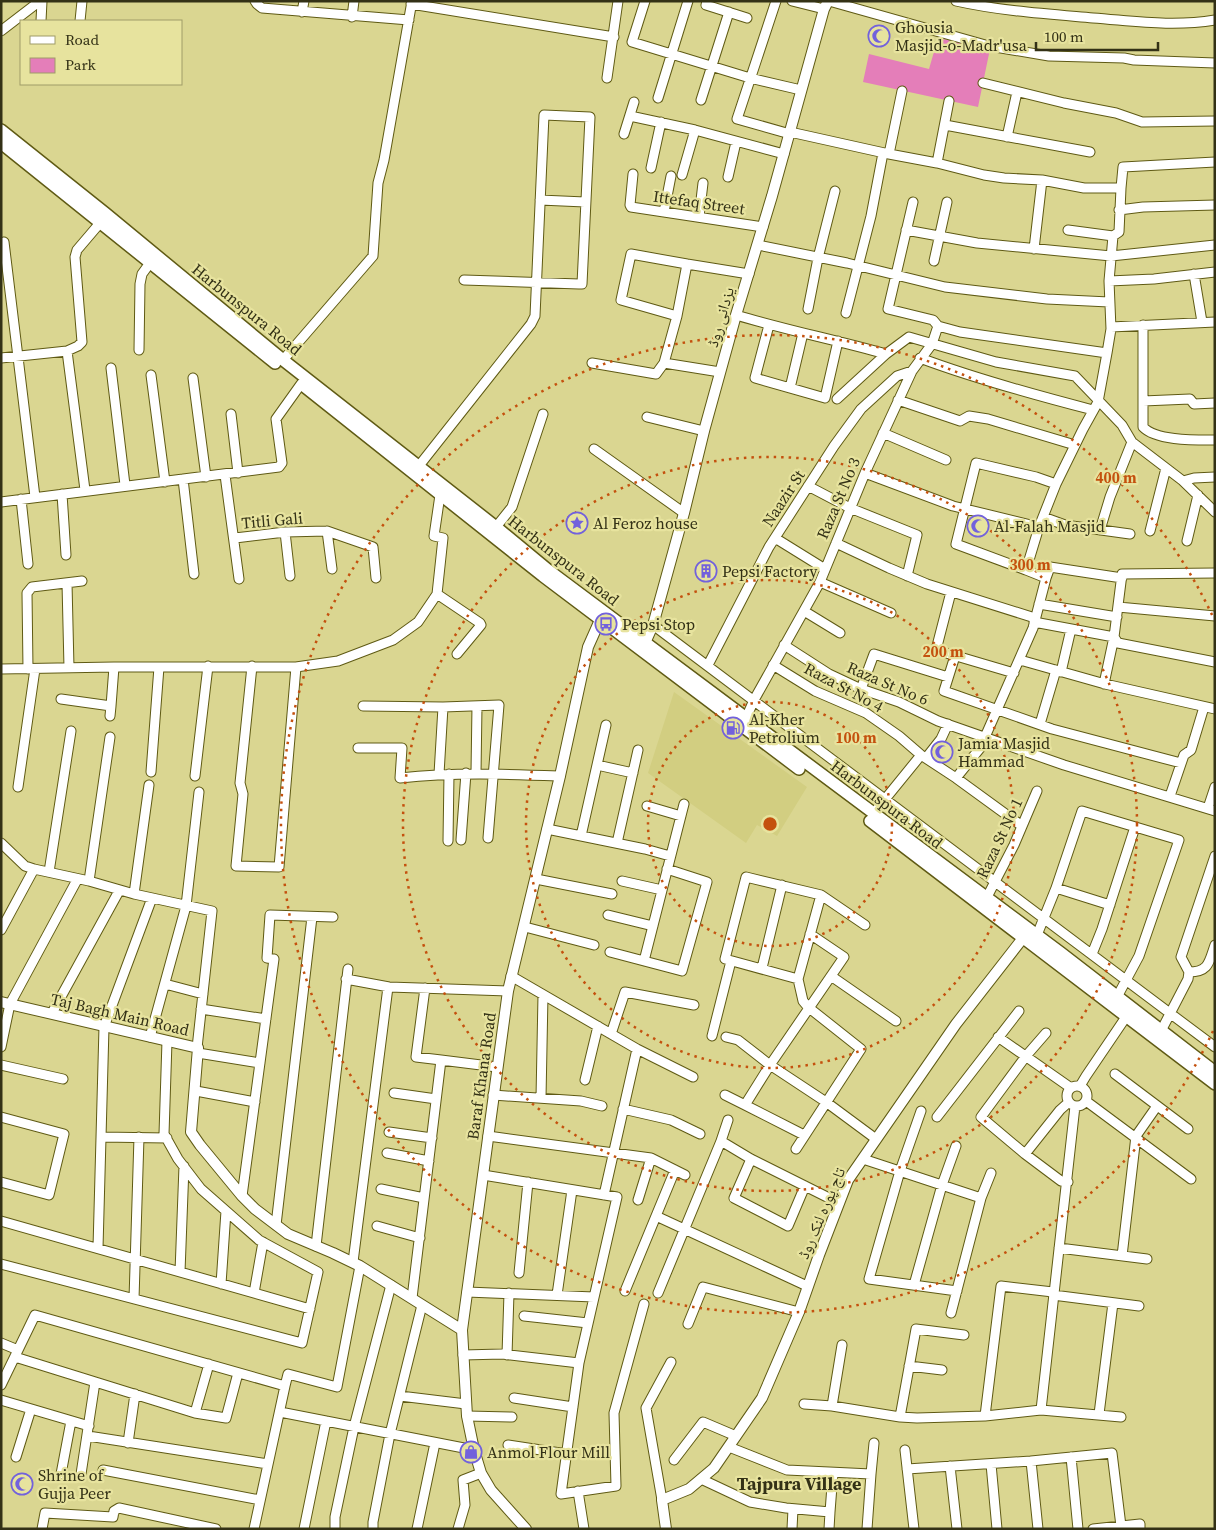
<svg xmlns="http://www.w3.org/2000/svg" width="1216" height="1530" viewBox="0 0 1216 1530" font-family="'Source Serif 4','Noto Naskh Arabic',serif">
<style>
.built{fill:#d2ce81}
.green{fill:#e47eb9}
.lines{fill:none;stroke-linecap:round;stroke-linejoin:round}
.minor-casing{stroke:#5f5a14;stroke-width:11}
.tertiary-casing{stroke:#5f5a14;stroke-width:12}
.secondary-casing{stroke:#5f5a14;stroke-width:14}
.minor{stroke:#fff;stroke-width:9}
.tertiary{stroke:#fff;stroke-width:10}
.secondary{stroke:#fff;stroke-width:11}
.ring{fill:none;stroke:#c4510e;stroke-width:2.5;stroke-dasharray:2.5 5}
.labels{text-anchor:middle;stroke-width:4.5;stroke-linejoin:round;paint-order:stroke}
.poi-label{font-size:16px;fill:#333116;stroke:#e7e39e;text-anchor:start}
.street-label{font-size:16px;fill:#333116;stroke:#e7e39e}
.neighbourhood-label{font-size:18px;font-weight:bold;fill:#333116;stroke:#e7e39e}
.centre{fill:#c4510e;stroke:#e7e39e;stroke-width:2.5}
.ring-label{font-size:15px;text-anchor:middle;font-weight:bold;fill:#c4510e;stroke:#e7e39e;stroke-width:4.5;stroke-linejoin:round;paint-order:stroke}
</style>
<rect width="100%" height="100%" fill="#dad691"/>
<path class="built" d="M 674,692 L 807,787 L 777,836 L 757,825 L 746,843 L 648,773 Z"/>
<path class="green" d="M 938,38 L 990,49 L 978,107 L 863,82 L 869,54 L 929,69 Z"/>
<g class="lines">
<g class="minor-casing">
<path id="minor" d="M 255,1 L 257,4 L 262,8 L 409,20
M 645,1 L 632,42 L 750,78 L 801,90
M 707,1 L 706,5 L 747,18
M 776,1 L 737,119 L 790,134
M 792,1 L 824,9
M 829,1 L 989,46 L 1049,56 L 1124,58 L 1134,60 L 1215,63
M 956,1 C 1001,11 1047,14 1093,18 C 1135,21 1172,27 1215,20
M 411,4 L 614,37
M 302,12 L 304,1
M 352,17 L 354,1
M 41,21 L 42,1
M 80,21 L 82,1
M 1,31 L 40,1
M 607,78 L 618,1
M 983,83 L 1064,103 L 1116,113 L 1142,122 L 1215,121
M 658,98 L 688,1
M 701,100 L 729,12
M 630,116 L 695,130 L 784,154
M 945,125 L 1090,152
M 790,132 L 889,154 L 902,91
M 624,134 L 634,102
M 1007,137 L 1017,92
M 889,154 L 937,163 L 949,101
M 937,163 L 984,175 L 1004,178 L 1042,180 L 1084,188 L 1121,188 L 1119,232 L 1113,236 L 1109,281 L 1111,329 L 1107,353
M 651,168 L 661,122
M 633,174 L 630,205 L 631,207 L 763,227
M 682,175 L 695,130
M 728,177 L 736,142
M 1121,188 L 1123,167 L 1215,162
M 540,200 L 585,202
M 1119,210 L 1143,207 L 1215,205
M 664,212 L 671,176
M 699,217 L 703,183
M 906,230 L 977,243 L 1111,256 L 1215,245
M 1068,230 L 1113,236
M 4,242 L 35,497
M 758,245 L 847,263 L 945,287 L 1047,299 L 1109,302
M 1034,249 L 1042,180
M 934,261 L 947,202
M 1194,274 L 1202,322
M 1109,281 L 1154,279 L 1215,272
M 808,309 L 818,258 L 835,191
M 846,313 L 871,216 L 883,153
M 736,315 C 786,330 836,340 886,354 L 909,337 L 996,362 L 1075,376 L 1122,425 L 1132,442 L 1183,481 L 1215,512
M 677,316 L 621,300 L 631,254 L 687,264
M 769,325 L 755,378 L 825,398 L 838,341
M 1143,325 L 1143,427 C 1156,441 1196,440 1215,440
M 1111,327 L 1215,322
M 139,350 L 140,284 L 142,274 L 150,263
M 67,351 L 85,490
M 1,358 L 67,351 L 78,346 L 82,342 L 75,257 L 77,250 L 100,223
M 920,358 C 976,379 1035,395 1093,410
M 283,360 L 373,256 L 378,183 L 384,160 L 412,1
M 592,363 L 656,374 L 664,363
M 111,368 L 125,485
M 720,372 L 664,363 L 677,316 L 687,264 L 749,274
M 151,375 L 165,482
M 193,378 L 206,477
M 790,388 L 803,333
M 837,399 L 886,354
M 898,400 L 960,421 L 969,416 L 988,419 L 1075,445
M 1143,401 L 1190,399 L 1194,404 L 1215,403
M 231,414 L 238,473
M 647,417 L 704,431
M 883,433 L 946,460
M 594,449 L 684,513
M 418,467 L 531,324 L 535,316 L 544,115 L 590,117 L 582,284 L 579,284 L 464,280
M 865,473 L 953,506 L 1039,527 L 1056,484 L 1083,429 L 1098,402 L 1107,353 L 960,332 L 938,326 L 933,320 L 888,309 L 913,202
M 225,475 L 239,579
M 183,479 L 194,574
M 1183,481 L 1194,478 L 1215,477
M 808,486 L 850,508 L 917,535 L 907,576
M 62,494 L 66,555
M 21,499 L 28,564
M 1,502 L 279,467 L 282,463 L 276,419 L 301,384
M 1043,517 L 1065,525 L 1130,534
M 496,527 L 512,507 L 543,414
M 1039,527 L 1026,570 L 956,544 L 976,463 L 1036,477 L 1056,484
M 1100,530 L 1110,497 L 1132,442
M 327,531 L 332,569
M 1150,531 L 1166,468
M 285,532 L 290,576
M 235,538 L 285,532 L 327,531 L 373,547 L 376,578
M 775,538 L 825,569
M 1187,541 L 1198,495
M 836,543 L 889,568 L 927,584 L 1035,618
M 1215,573 L 1122,574 L 1114,637 L 1118,643 L 1215,662
M 1046,578 L 1050,567 L 1122,578
M 820,582 L 891,613
M 67,583 L 69,668
M 951,592 L 936,650 L 1014,673
M 437,594 L 480,623 L 481,625 L 457,654
M 1039,604 L 1117,617
M 1118,607 L 1215,616
M 804,611 L 840,633
M 1034,622 L 1114,637 L 1104,684
M 653,625 L 1215,1047
M 784,645 L 829,674 L 861,689 L 899,702 L 938,721 L 1064,765 L 1215,811
M 955,656 L 944,691 L 1052,729 L 1181,763
M 1020,660 L 1105,684 L 1215,709
M 708,665 L 769,547 L 834,446 L 861,409 L 897,376 L 912,371
M 773,665 L 815,691 L 866,713 L 899,736 L 921,755 L 956,778 L 1022,826
M 252,666 L 240,783 L 243,794 L 236,866 L 279,867 L 296,667
M 1,669 L 114,667 L 296,667 L 338,661 L 393,640 L 418,622 L 437,594 L 443,538 L 434,536 L 440,495
M 28,669 L 27,593 L 32,587 L 82,581
M 1061,672 L 1071,629
M 861,689 L 874,654 L 948,677
M 61,699 L 111,706 L 114,667
M 363,706 L 443,707 L 499,705 L 488,838
M 110,716 L 111,706
M 746,718 L 754,700 L 820,582 L 865,473 L 912,371 L 932,344 L 938,326
M 1040,724 L 1056,670
M 358,748 L 402,748 L 400,778 C 454,772 506,774 560,776
M 926,758 L 941,739 L 948,724
M 597,765 L 633,773
M 151,772 L 159,667
M 476,773 L 477,706
M 439,774 L 443,707
M 195,776 L 208,666
M 956,778 L 981,747 L 985,737 L 1033,628 L 1046,578 L 1026,570
M 18,787 L 35,669
M 1170,796 L 1184,755 L 1191,750 L 1204,707
M 647,806 L 681,816
M 1208,808 L 1215,787
M 873,814 L 921,755
M 547,829 L 645,849 L 670,856
M 581,836 L 606,725
M 461,840 L 466,773
M 448,841 L 449,774
M 1,843 L 25,866 L 34,869 L 89,881 L 134,894 L 212,911 L 197,1048
M 617,843 L 638,750
M 49,872 L 71,731
M 536,879 L 612,894
M 89,881 L 110,737
M 622,881 L 662,890
M 1056,888 L 1110,905
M 134,894 L 149,785
M 821,895 L 865,925
M 987,897 L 1014,845 L 1037,791
M 608,915 L 653,926
M 525,927 L 594,945
M 1,930 L 34,869
M 810,934 L 844,957 L 770,1065 L 826,1102 L 876,1139
M 1037,935 L 1056,888 L 1082,811 L 1179,840 L 1139,956 L 1117,997
M 610,952 L 682,971 L 707,882 L 667,869
M 1092,954 L 1102,929 L 1135,827
M 644,961 L 684,804
M 762,968 L 782,885
M 1189,972 C 1209,972 1209,962 1215,945
M 511,976 L 637,1049 L 604,1195
M 831,976 L 896,1021
M 346,979 L 389,987 L 508,991
M 165,984 L 203,994
M 425,988 L 416,1057 L 441,1060
M 201,1009 L 266,1019
M 52,1013 L 119,891
M 1161,1031 L 1188,979 L 1189,972 L 1181,957 L 1215,856
M 1046,1033 L 1026,1056 L 981,1117 L 1025,1154 L 1061,1181 L 1068,1182
M 611,1034 L 625,992 L 694,1005
M 712,1036 L 731,961
M 150,1037 L 186,906 L 199,792
M 726,1037 L 738,1040 L 770,1065 L 745,1105 L 804,1135
M 998,1037 L 1071,1088
M 1,1047 L 10,1004 L 77,880
M 637,1049 L 693,1077
M 198,1053 L 260,1063
M 1,1065 L 63,1079
M 1115,1074 L 1188,1129
M 585,1080 L 598,1026
M 1080,1086 L 1086,1076 L 1126,1017
M1067 1096a10 10 0 1 1 20 0a10 10 0 1 1-20 0Z
M 196,1091 L 255,1102
M 394,1093 L 436,1099
M 493,1095 L 581,1101 L 602,1106
M 725,1095 L 745,1105
M 541,1098 L 543,995
M 1086,1101 L 1191,1179
M 623,1109 L 671,1120 L 700,1134
M 921,1111 L 900,1171 L 869,1279 L 957,1291
M 1,1117 L 64,1134 L 49,1195 L 1,1182
M 937,1117 L 1019,1011
M 389,1132 L 432,1138
M 488,1136 L 651,1158 L 685,1175
M 101,1137 L 167,1138
M 721,1141 L 728,1120
M 796,1149 L 861,1049 L 808,1007 L 803,1001 L 798,979 L 821,895 L 746,877 L 725,959 L 798,979
M 387,1153 L 429,1161
M 1025,1154 L 1060,1110 L 1069,1102
M 751,1159 L 734,1198 L 788,1226 L 805,1186
M 863,1159 L 981,1198
M 381,1189 L 424,1198
M 242,1196 L 274,959 L 267,958 L 270,915 L 333,917
M 638,1200 L 651,1158
M 656,1216 L 807,1286
M 1,1221 L 310,1309
M 276,1225 L 312,917
M 377,1226 L 420,1238
M 316,1246 L 348,969
M 98,1248 L 104,1027 L 152,898
M 1059,1248 L 1147,1259
M 1122,1256 L 1136,1136 L 1157,1106
M 353,1262 L 388,987
M 1,1264 L 302,1343 L 318,1272 L 259,1240 L 201,1189 L 178,1159 L 164,1134 L 167,1041
M 180,1272 L 184,1166
M 519,1273 L 528,1182
M 221,1284 L 226,1211
M 914,1285 L 942,1185 L 956,1146
M 625,1291 L 675,1170
M 467,1292 L 594,1297
M 254,1293 L 263,1242
M 658,1293 L 721,1141 L 751,1159 L 839,1203
M 557,1295 L 572,1190
M 1053,1295 L 1139,1306
M 412,1298 L 441,1060 L 497,1067
M 134,1299 L 139,1137
M 951,1313 L 981,1198 L 991,1173
M 524,1316 L 588,1323
M 688,1324 L 703,1287 L 799,1312
M 1,1343 L 18,1350
M 463,1355 L 502,1354 L 579,1363 L 617,1197 L 483,1175
M 507,1355 L 509,1293
M 15,1357 L 195,1413 L 226,1418 L 238,1373
M 579,1363 L 561,1494 L 616,1486 L 614,1413 L 644,1304
M 909,1366 L 942,1370
M 1,1385 L 35,1315 L 285,1386 L 254,1529
M 285,1386 L 288,1374 L 337,1387 L 360,1266
M 400,1396 L 466,1404
M 514,1398 L 573,1407
M 1,1400 L 89,1426
M 804,1404 L 832,1406 L 900,1417 L 917,1418 L 985,1416 L 1041,1410 L 1121,1417
M 832,1406 L 842,1345
M 1041,1410 L 1075,1106
M 280,1412 L 474,1450
M 195,1413 L 209,1364
M 1099,1414 L 1113,1303
M 467,1416 L 512,1417
M 985,1416 L 1001,1286 L 1053,1292
M 900,1417 L 916,1329 L 964,1335
M 88,1436 L 268,1464
M 128,1443 L 135,1394
M 508,1445 L 567,1454
M 729,1447 L 787,1470 L 871,1474 L 874,1443
M 905,1450 L 914,1529
M 16,1457 L 31,1409
M 1071,1457 L 1078,1529
M 674,1460 L 703,1422 L 736,1436
M 1031,1461 L 1038,1529
M 991,1464 L 997,1529
M 950,1466 L 957,1529
M 907,1469 L 1031,1461 L 1112,1453 L 1121,1526
M 103,1470 L 260,1500
M 61,1474 L 71,1421
M 81,1474 L 95,1382
M 701,1479 L 750,1502 L 786,1508 L 830,1512 L 833,1473
M 578,1491 L 584,1529
M 662,1500 L 646,1408 L 671,1362
M 42,1529 L 45,1513 L 113,1517 L 114,1511 L 119,1508 L 216,1529
M 304,1529 L 326,1421
M 335,1529 L 335,1517 L 354,1427 L 391,1285
M 373,1529 L 373,1522 L 390,1434 L 422,1305
M 417,1529 L 435,1443
M 458,1529 L 465,1505 L 463,1480 L 481,1473
M 792,1529 L 793,1509
M 829,1529 L 830,1512
M 867,1529 L 871,1474
M 1093,1529 L 1140,1524 L 1140,1529"/>
</g>
<g class="tertiary-casing">
<path id="tertiary" d="M 645,643 L 653,625 L 684,513 L 704,431 L 736,315 L 772,196 L 824,9 L 828,1
M 1,1002 L 198,1048 L 191,1132 L 200,1145 L 242,1196 L 255,1209 L 288,1234 L 333,1253 L 360,1266 L 462,1330
M 526,1529 L 491,1490 L 481,1473 L 474,1450 L 467,1416 L 462,1330 L 508,991 L 560,776 L 588,647 L 600,620
M 666,1529 L 662,1500 L 689,1489 L 714,1468 L 762,1398 L 799,1312 L 819,1255 L 848,1180 L 956,1024 L 1023,938"/>
</g>
<g class="secondary-casing">
<path id="secondary" d="M 1,130 L 105,213 L 283,360 L 496,527 L 548,570 L 1061,953 L 1215,1072
M 1,143 L 275,363
M 305,387 L 543,576 L 799,769
M 870,821 L 1215,1084"/>
</g>
<use href="#minor" class="minor"/>
<use href="#tertiary" class="tertiary"/>
<use href="#secondary" class="secondary"/>
</g>
<g class="ring">
<circle cx="770" cy="824" r="122"/>
<circle cx="770" cy="824" r="244"/>
<circle cx="770" cy="824" r="367"/>
<path d="M1213 1031A489 489 0 1 1 1213 617"/>
</g>
<defs>
<g id="mosque-ring" transform="scale(1.125)"><circle r="9.5" fill="#e7e39e" stroke="#7261dc" stroke-width="1.5"/><path d="M3.5-4.9A6 6 0 1 0 3.5 4.9A5 5 0 1 1 3.5-4.9Z" fill="#7261dc"/></g>
<g id="sight-ring" transform="scale(1.125)"><circle r="9.5" fill="#e7e39e" stroke="#7261dc" stroke-width="1.5"/><path d="M0-6L1.8-2.2L6-1.7L2.9 1.2L3.7 5.4L0 3.3L-3.7 5.4L-2.9 1.2L-6-1.7L-1.8-2.2Z" fill="#7261dc"/></g>
<g id="building-ring" transform="scale(1.125)"><circle r="9.5" fill="#e7e39e" stroke="#7261dc" stroke-width="1.5"/><path d="M-4-6H4V6H1V3H-1V6H-4ZM-2.5-4.3h1.7v1.8h-1.7ZM.8-4.3h1.7v1.8H.8ZM-2.5-1h1.7V.8h-1.7ZM.8-1h1.7V.8H.8Z" fill="#7261dc"/></g>
<g id="bus-ring" transform="scale(1.125)"><circle r="9.5" fill="#e7e39e" stroke="#7261dc" stroke-width="1.5"/><path d="M-5-6H5V4H4V6H2V4H-2V6H-4V4H-5ZM-3.5-4V0h7V-4ZM-3.5 1.2v1.5H-2V1.2ZM2 1.2v1.5H3.5V1.2Z" fill="#7261dc"/></g>
<g id="fuel-ring" transform="scale(1.125)"><circle r="9.5" fill="#e7e39e" stroke="#7261dc" stroke-width="1.5"/><path d="M-5.5-6h7V0h2V4h1.3V-2.5L3-4.5l.8-.8L6-3V5H2.5V1h-1V6h-7ZM-4.2-4.7v3.2H.2V-4.7Z" fill="#7261dc"/></g>
<g id="shop-ring" transform="scale(1.125)"><circle r="9.5" fill="#e7e39e" stroke="#7261dc" stroke-width="1.5"/><path d="M-5-2.5h2.3a2.7 3.5 0 0 1 5.4 0H5L5.5 6h-11ZM-1.5-2.5h3a1.5 2.3 0 0 0-3 0Z" fill="#7261dc"/></g>
</defs>
<g fill-rule="evenodd">
<use href="#mosque-ring" x="879" y="36"/>
<use href="#sight-ring" x="577" y="523"/>
<use href="#mosque-ring" x="978" y="526"/>
<use href="#building-ring" x="706" y="571"/>
<use href="#bus-ring" x="606" y="624"/>
<use href="#fuel-ring" x="733" y="728"/>
<use href="#mosque-ring" x="942" y="752"/>
<use href="#shop-ring" x="471" y="1452"/>
<use href="#mosque-ring" x="22" y="1484"/>
</g>
<g class="labels">
<g class="poi-label">
<text x="895" y="33">Ghousia<tspan x="895" dy="18">Masjid-o-Madr'usa</tspan></text>
<text x="593" y="529">Al Feroz house</text>
<text x="994" y="532">Al-Falah Masjid</text>
<text x="722" y="577">Pepsi Factory</text>
<text x="622" y="630">Pepsi Stop</text>
<text x="749" y="725">Al-Kher<tspan x="749" dy="18">Petrolium</tspan></text>
<text x="958" y="749">Jamia Masjid<tspan x="958" dy="18">Hammad</tspan></text>
<text x="487" y="1458">Anmol Flour Mill</text>
<text x="38" y="1481">Shrine of<tspan x="38" dy="18">Gujja Peer</tspan></text>
</g>
<g class="street-label">
<text transform="translate(699 202) rotate(8)" y="6">Ittefaq Street</text>
<text transform="translate(247 309) rotate(39)" y="6">Harbunspura Road</text>
<text transform="translate(720 317) rotate(-74)" y="6">یزدانی روڈ</text>
<text transform="translate(783 498) rotate(-57)" y="6">Naazir St</text>
<text transform="translate(838 498) rotate(-67)" y="6">Raza St No 3</text>
<text transform="translate(272 520) rotate(-5)" y="6">Titli Gali</text>
<text transform="translate(564 560) rotate(38)" y="6">Harbunspura Road</text>
<text transform="translate(888 683) rotate(23)" y="6">Raza St No 6</text>
<text transform="translate(844 687) rotate(28)" y="6">Raza St No 4</text>
<text transform="translate(887 804) rotate(37)" y="6">Harbunspura Road</text>
<text transform="translate(999 838) rotate(-65)" y="6">Raza St No 1</text>
<text transform="translate(120 1014) rotate(13)" y="6">Taj Bagh Main Road</text>
<text transform="translate(481 1076) rotate(-82)" y="6">Baraf Khana Road</text>
<text transform="translate(821 1213) rotate(-67)" y="6">تاج پورہ لنک روڈ</text>
</g>
<g class="neighbourhood-label">
<text x="799" y="1490">Tajpura Village</text>
</g>
</g>
<circle cx="770" cy="824" r="8" class="centre"/>
<g class="ring-label">
<text x="1116" y="483">400 m</text>
<text x="1030" y="570">300 m</text>
<text x="943" y="657">200 m</text>
<text x="856" y="743">100 m</text>
</g>
<rect width="1216" height="1530" fill="none" stroke="#333116" stroke-width="5"/>
<rect x="20" y="20" width="162" height="65" fill="#e7e39e" stroke="#9f9c68"/>
<rect x="30" y="36" width="25" height="8" fill="#ffffff" stroke="#9f9c68"/>
<text x="65" y="45" font-size="15" fill="#333116">Road</text>
<rect x="30" y="58" width="25" height="15" fill="#e47eb9" stroke="#9f9c68"/>
<text x="65" y="70" font-size="15" fill="#333116">Park</text>
<path d="M1036 42v8h122v-8" fill="none" stroke="#333116" stroke-width="2.5"/>
<text x="1044" y="42" font-size="15" fill="#333116" stroke="#e7e39e" stroke-width="4" paint-order="stroke">100 m</text>
</svg>
